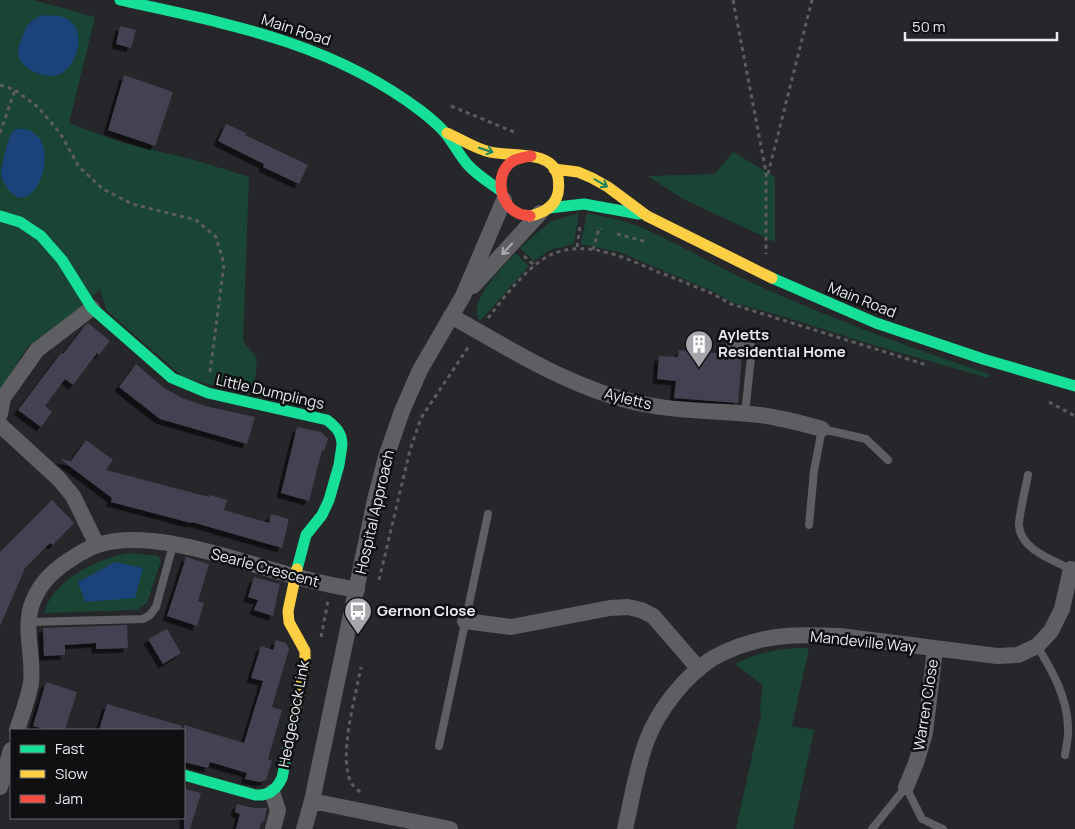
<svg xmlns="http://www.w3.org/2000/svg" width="1075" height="829" viewBox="0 0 1075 829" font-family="Manrope,sans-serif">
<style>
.green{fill:#1a4434}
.water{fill:#1b4379}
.building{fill:#424352;filter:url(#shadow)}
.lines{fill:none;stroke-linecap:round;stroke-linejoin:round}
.path{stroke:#5c5d5f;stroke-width:3;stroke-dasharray:4 4;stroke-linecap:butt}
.lane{stroke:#5e5f62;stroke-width:8}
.street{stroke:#5e5f62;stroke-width:16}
.fast{stroke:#16e098;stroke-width:11}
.slow{stroke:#ffcf43;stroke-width:11}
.jam{stroke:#f24e42;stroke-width:11}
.oneway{stroke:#13825c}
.oneway2{stroke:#aaabae}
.labels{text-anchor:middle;stroke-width:5;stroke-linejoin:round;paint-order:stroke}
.street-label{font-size:15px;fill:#e9eaed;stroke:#0f1012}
.poi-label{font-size:15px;font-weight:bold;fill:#e9eaed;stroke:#0f1012;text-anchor:start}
</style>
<defs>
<filter id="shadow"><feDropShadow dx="-4.5" dy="4.5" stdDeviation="0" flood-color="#0009"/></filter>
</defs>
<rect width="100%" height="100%" fill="#26272b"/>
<path class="green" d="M 0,0 L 33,0 L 95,17 L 69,123 L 120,142 L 195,160 L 249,177 L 243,341 L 257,358 L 254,396 L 184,378 L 106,310 L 100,289 L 80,309 L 27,347 L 0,391 Z
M 733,152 L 775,177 L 775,242 L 683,199 L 648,176 L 715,174 Z
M 579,213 L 574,244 L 550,250 L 534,261 L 520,248 L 550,222 Z
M 587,213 C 604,216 621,220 638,226 C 676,242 712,264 750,282 C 828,317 908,348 990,374 L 988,378 L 866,343 L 789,318 L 732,302 L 712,291 L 619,252 L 581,244 Z
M 515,253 L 529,266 L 480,321 C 466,302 503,268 515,253 Z
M 129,553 L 158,556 L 161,561 L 147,603 L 137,610 L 44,613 C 53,580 98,558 129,553 Z
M 795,648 L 809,648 L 792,726 L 814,730 L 793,829 L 736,829 L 761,715 L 760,706 L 763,685 L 735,664 C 754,654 774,650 795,648 Z"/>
<path class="water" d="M 43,15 C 50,16 59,15 66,18 C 81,26 81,45 74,59 C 72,64 67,70 62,73 C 48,82 17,69 18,51 C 18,46 21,40 23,36 C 27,24 30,20 43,15 Z
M 17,129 C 24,129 30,129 35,134 C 60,154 32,221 8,189 C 5,185 2,180 1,175 C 1,168 8,139 11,134 C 12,132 16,129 17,129 Z
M 115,562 L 143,568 L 135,598 L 85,602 L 78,582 Z"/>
<path class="building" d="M 120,26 L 136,30 L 131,48 L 116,44 Z
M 124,75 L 173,92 L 155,146 L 108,130 Z
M 226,124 L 246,133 L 245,135 L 308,165 L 299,184 L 263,167 L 264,164 L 218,141 Z
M 88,323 L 110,341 L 99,355 L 97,353 L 73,385 L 65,379 L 45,406 L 52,412 L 41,427 L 18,410 L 61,353 L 63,354 L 84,327 Z
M 679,350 L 742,355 L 738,403 L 674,398 L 676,381 L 657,379 L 659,356 L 678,357 Z
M 136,364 L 164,388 L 182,398 L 205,406 L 255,417 L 247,444 L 160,419 L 119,387 Z
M 297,427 L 321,432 L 328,439 L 324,451 L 322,450 L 309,501 L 281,493 Z
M 86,440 L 113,460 L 106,470 L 209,497 L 209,495 L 227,500 L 224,510 L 269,523 L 271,514 L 289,519 L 282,548 L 192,522 L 191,523 L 111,502 L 112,498 L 60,459 L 71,461 Z
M 52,500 L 74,523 L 53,545 L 50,543 L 25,568 L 0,626 L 0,552 Z
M 186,557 L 209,564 L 198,601 L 204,603 L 197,626 L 167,616 Z
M 254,577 L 280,584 L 273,616 L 254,610 L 258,600 L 248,597 Z
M 127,625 L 128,648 L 96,649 L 96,643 L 65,645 L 65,655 L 44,656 L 43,628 Z
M 167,629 L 181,653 L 163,664 L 148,639 Z
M 276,640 L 286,643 L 289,649 L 272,707 L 282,710 L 268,759 L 272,761 L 266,780 L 260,782 L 245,779 L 247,773 L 210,762 L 208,768 L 184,762 L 184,725 L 244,743 L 263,681 L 251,678 L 261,646 L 273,650 Z
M 46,682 L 77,692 L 65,730 L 47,730 L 33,726 Z
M 107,704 L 182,726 L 181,730 L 99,730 Z
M 184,789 L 201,793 L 190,829 L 184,829 Z
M 237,804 L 254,808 L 267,808 L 264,822 L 262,821 L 259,829 L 236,829 L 240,814 L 235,812 Z"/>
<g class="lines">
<path class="path" d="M 733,0 L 766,172 L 766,254
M 0,85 L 15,90 L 38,107 L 60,133 L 79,167 L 103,189 L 132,204 L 196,220 L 216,237 L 224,264 L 210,372
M 451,106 L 514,132
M 0,133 L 15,90
M 768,174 L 812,0
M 617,234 L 647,242
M 577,247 L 580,226
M 593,250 L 599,229 L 602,229
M 524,256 L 534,265
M 664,274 L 711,293 L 731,304 L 927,365
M 488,318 C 502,300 517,280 534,266 C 574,231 623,257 665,275
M 1049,402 L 1075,416
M 379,580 L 410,450 L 421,418 L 469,346
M 321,637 L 328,601
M 360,792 C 358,790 354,787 352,784 C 337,759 356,695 361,667"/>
<path class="lane" d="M 730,345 L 752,347 L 745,414
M 1028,475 C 1025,491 1021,506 1019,522 C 1017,548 1052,560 1071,569
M 809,525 L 814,471 L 822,429 L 866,439 L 888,460
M 29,622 L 143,619 L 150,615 L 156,607 L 173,545
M 1037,646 C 1052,670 1068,699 1068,728 C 1069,737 1066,746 1065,755
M 439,746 L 488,514
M 872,829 L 906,787 L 922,819 L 943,829"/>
<path class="street" d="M 473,286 L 540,213
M 451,316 C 512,350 573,390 643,404 C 684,413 726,410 767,416 C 786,419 804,424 822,429
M 0,414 L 3,398 L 37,350 L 92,308
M 0,425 L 59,479 L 73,496 L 97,545
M 465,621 L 511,627 L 610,608 L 628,607 L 641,610 L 653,616 L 699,669
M 17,730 C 22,715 28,699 31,683 C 34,658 24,632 31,607 C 37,587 51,572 68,561 C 77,555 87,548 98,545 C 152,527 240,562 294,576 C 315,582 336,586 357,590
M 0,787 L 11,750
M 906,787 L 916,763 L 925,733 L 935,649
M 272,792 L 278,810 L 273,829
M 312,801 L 450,829
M 304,829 L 312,801 L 375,500 L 386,457 L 402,411 L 420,370 L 463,296 L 504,200
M 625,829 C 632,799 636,769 647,740 C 658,710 686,675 713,658 C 735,646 762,638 786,636 C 804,634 822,636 840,636 L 997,656 L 1018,655 L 1037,646 L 1051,631 L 1062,609 L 1071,569"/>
<path class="fast" d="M 120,0 C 228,24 330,42 421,111 C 430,118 439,125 446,134 C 454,144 460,156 468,165 C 477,175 490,183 501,191
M 549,208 L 584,204 L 639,214
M 0,216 L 20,222 L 41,236 L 62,260 L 92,308 L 172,378 L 208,393 L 327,420 C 336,427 342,433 342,445 L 339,465 L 329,500 L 322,515 L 306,535 L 297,569
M 772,278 L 876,323 L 983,359 L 1075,386
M 184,775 L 255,795 C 269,796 276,790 282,778 L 295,714"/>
<path class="slow" d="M 447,133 C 461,139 475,149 490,152 C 510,157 553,149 558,177 C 559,183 559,187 558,193 C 555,207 543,213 530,216
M 554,169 L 578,172 L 592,178 L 608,187 L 647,216 L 772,278
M 295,714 L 305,665 L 305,651 L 289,622 L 288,611 L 297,569"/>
<path class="jam" d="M 530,216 C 526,215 521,215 518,213 C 498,204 494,170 515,160 C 520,158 526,157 531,156"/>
</g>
<defs><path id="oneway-shaft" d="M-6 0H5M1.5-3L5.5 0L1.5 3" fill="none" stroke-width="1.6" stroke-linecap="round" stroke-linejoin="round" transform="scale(1.25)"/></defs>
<g class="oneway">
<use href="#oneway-shaft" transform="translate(486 150) rotate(18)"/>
<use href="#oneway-shaft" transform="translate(601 183) rotate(30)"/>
</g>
<use class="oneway2" href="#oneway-shaft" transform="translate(507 249) rotate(133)"/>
<defs>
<g id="building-pin" transform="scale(1.4375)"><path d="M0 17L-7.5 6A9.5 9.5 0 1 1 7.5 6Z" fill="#a5a6a9" stroke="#0f1012"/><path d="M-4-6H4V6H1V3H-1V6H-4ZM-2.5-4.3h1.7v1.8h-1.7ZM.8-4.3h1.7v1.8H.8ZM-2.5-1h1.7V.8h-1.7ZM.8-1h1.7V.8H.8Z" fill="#fff"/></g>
<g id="bus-pin" transform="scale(1.4375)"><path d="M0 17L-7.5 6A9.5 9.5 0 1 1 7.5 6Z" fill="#a5a6a9" stroke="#0f1012"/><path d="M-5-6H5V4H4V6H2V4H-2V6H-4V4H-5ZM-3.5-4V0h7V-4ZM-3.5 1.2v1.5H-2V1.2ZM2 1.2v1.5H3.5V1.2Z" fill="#fff"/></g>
</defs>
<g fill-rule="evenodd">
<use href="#building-pin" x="699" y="344"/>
<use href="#bus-pin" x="358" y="611"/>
</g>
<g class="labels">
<g class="street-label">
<text transform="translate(296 30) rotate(18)" y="5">Main Road</text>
<text transform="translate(862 300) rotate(22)" y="5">Main Road</text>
<text transform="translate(270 392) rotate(13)" y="5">Little Dumplings</text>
<text transform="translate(628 399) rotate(14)" y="5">Ayletts</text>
<text transform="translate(375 512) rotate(-77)" y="5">Hospital Approach</text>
<text transform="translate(265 568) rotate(15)" y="5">Searle Crescent</text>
<text transform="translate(863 642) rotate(6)" y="5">Mandeville Way</text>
<text transform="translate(926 705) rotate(-81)" y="5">Warren Close</text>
<text transform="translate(294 714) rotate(-79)" y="5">Hedgecock Link</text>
</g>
<g class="poi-label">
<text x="718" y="340">Ayletts<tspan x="718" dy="17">Residential Home</tspan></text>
<text x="377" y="616">Gernon Close</text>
</g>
</g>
<rect x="10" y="729" width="175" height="90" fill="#0f1012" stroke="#66676a"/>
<rect x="20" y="745" width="25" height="8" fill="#16e098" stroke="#66676a"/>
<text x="55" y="754" font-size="15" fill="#e9eaed">Fast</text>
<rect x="20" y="770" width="25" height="8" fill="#ffcf43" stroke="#66676a"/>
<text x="55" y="779" font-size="15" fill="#e9eaed">Slow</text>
<rect x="20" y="795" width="25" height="8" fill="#f24e42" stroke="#66676a"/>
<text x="55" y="804" font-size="15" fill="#e9eaed">Jam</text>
<path d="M905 32v8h152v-8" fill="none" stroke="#e9eaed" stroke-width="2.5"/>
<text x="912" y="32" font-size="15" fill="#e9eaed" stroke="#0f1012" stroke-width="4" paint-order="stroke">50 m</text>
</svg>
